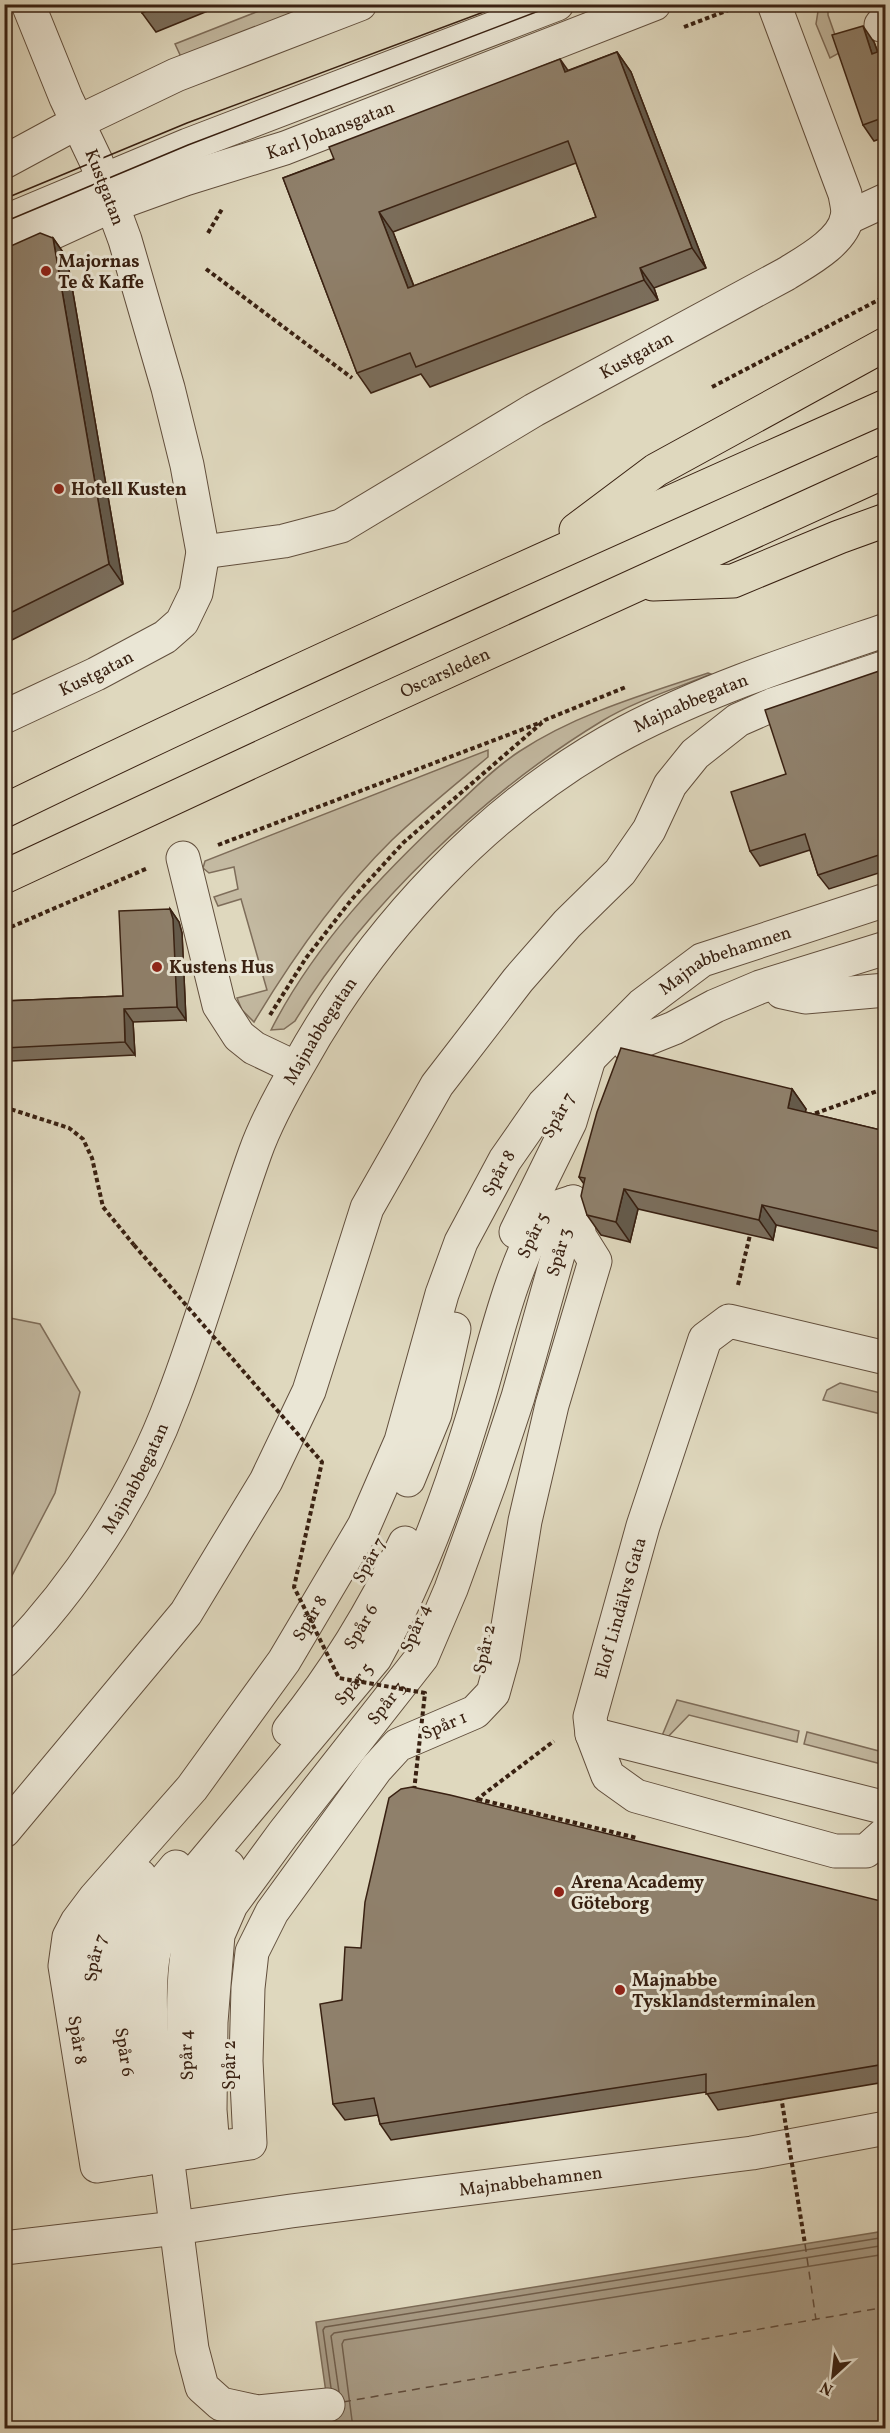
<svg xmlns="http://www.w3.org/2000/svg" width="890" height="2433" viewBox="0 0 890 2433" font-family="Vollkorn,serif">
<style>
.green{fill:#c3b9a1;stroke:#7e6d5a;stroke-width:1.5}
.water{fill:#a79a84;stroke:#7b6a56;stroke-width:1.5}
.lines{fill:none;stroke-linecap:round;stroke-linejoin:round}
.shore{stroke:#705e4b;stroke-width:1.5}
.ferry{stroke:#604b3a;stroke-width:1.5;stroke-dasharray:8 6;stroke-linecap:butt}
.minor-casing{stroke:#624f3d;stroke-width:35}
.highway-casing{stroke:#392112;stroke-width:35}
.path{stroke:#392112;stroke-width:4;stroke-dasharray:4.5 3;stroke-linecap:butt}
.minor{stroke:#eae6d5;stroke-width:33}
.highway{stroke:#dfd8be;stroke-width:33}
.tram{stroke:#392112;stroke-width:1.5}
.path-bridge{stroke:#392112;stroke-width:4;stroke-dasharray:4.5 3;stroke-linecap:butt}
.wall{fill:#7b6e5c;stroke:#392112;stroke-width:1.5;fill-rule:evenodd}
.shaded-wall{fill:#645a4b;stroke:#392112;stroke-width:1.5}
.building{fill:#8f806b;stroke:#392112;stroke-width:1.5;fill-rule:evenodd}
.poi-dot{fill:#8f2418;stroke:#eae6d5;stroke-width:2}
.labels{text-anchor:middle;stroke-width:6;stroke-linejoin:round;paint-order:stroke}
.street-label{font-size:18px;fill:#392112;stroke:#eae6d5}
.poi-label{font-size:18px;font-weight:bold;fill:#392112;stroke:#eae6d5;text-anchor:start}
</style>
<rect width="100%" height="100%" fill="#dfd8be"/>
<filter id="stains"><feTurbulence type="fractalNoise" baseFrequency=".00333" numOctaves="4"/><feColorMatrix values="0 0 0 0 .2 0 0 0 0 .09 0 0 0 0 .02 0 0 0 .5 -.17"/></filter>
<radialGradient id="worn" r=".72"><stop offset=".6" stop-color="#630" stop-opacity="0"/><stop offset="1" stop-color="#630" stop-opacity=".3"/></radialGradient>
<path class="green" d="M 274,5 L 331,5 L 182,59 L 175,44 Z
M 819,5 L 828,5 L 828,15 L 841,52 L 830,58 L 816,24 Z
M 708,673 L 711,674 C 675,689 635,701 602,721 C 488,790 364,906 295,1021 L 284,1029 L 271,1030 C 314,945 382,874 451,810 C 473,790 495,767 520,751 C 576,714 645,694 708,673 Z
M 488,750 L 488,757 C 456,784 422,811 392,840 C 337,894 293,957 254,1022 L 242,1010 L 237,998 L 267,990 L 241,899 L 218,906 L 214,897 L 238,889 L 234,867 L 209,873 L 203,868 L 205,861 Z
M 5,1317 L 40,1324 L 80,1392 L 55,1493 L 5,1589 Z
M 840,1383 L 885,1394 L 885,1415 L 823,1400 L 827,1390 Z
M 677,1700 L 799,1731 L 797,1742 L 689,1715 L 661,1744 L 659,1743 Z
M 885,1724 L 885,1765 L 804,1744 L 807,1732 L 879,1751 Z"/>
<path class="water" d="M 885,2231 L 885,2428 L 331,2428 L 316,2322 Z"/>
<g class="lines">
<path class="shore" d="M 331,2388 L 323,2330 L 325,2327 L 886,2237
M 339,2392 L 331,2336 L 334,2333 L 886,2245
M 353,2428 L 342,2344 L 344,2340 L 886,2254"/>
<path class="ferry" d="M 805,2244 L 816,2320
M 343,2402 L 886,2307"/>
<g class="minor-casing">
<g id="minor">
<path d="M 881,25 L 886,19"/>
<path d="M 4,162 L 78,122 L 176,75 L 360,4"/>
<path d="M 847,218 L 886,200"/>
<path d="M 4,222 L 188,145 L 557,4"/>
<path id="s1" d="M 4,255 L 113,205 L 185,179 L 285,148 L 654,4"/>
<path id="s2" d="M 203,552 L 284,541 L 341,526 L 534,410 L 786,274 C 805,262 843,242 847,217 C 849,210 846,201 845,194 L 774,4"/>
<path id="s3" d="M 4,717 L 96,674 L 165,637 L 182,622 L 196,593 L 203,552 L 187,465 L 168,388 L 125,240 L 96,161 L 66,98 L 28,4"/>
<path d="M 183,858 L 219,1005 L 239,1036 L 254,1048 L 296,1068"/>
<path d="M 782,992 L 805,997 L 886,990"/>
<path d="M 629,1046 L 674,1028 L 715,1006 L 760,987 L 886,948"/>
<path id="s4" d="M 573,1202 L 580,1237 L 595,1261 L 552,1405 L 525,1521 L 503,1657 L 493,1693 L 475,1712 L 398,1745 L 376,1769 L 272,1912 L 252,1952 L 248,1988 L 246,2061 L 250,2143 L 97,2166 L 65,1966 L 69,1937 L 77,1922 L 95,1898 L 192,1788 L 284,1661 L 364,1526 L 401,1441 L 442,1294 L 461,1242 L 505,1160 L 544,1104 L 642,1005 L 702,960 L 886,900"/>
<path d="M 516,1232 L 570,1122 L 588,1062"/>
<path d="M 886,1358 L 729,1321 L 705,1339 L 643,1526 L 590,1717 L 592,1734 L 608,1776 L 636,1796 L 835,1851 L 866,1851 L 886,1833"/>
<path d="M 408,1480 L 435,1414 L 454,1329"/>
<path id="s5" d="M 4,1661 C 77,1587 137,1495 173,1398 C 204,1318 226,1234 255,1153 C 266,1122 282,1093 299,1064 C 373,930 490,804 626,732 C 708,689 798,660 886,630"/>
<path id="s6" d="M 289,1730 C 335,1673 374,1609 405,1543"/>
<path d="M 592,1734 L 886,1808"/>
<path d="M 4,1831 L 186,1613 L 266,1481 L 309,1391 L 367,1208 L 437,1085 L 518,980 L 567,924 L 620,872 L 649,830 L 670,785 L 695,754 L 738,720 L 772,705 L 886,667"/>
<path d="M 189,2131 C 186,2074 177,1983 192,1930 C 199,1906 212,1884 228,1866"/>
<path id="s7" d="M 213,2148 L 210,2110 L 211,2022 L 218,1935 L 231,1905 L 283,1834 L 422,1657 L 451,1589 L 490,1482 L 518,1397 L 572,1205"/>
<path d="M 144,2159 C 131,2086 105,2009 130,1936 C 139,1912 159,1887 176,1867"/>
<path id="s8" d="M 121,2162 C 113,2114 103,2066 97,2018 C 95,2004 90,1986 91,1973 C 96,1936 116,1903 140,1876"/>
<path id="s9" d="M 4,2248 L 176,2228 L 291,2211 L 752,2153 L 886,2128"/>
<path id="s10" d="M 328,2405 L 258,2412 L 221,2404 L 202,2387 L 192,2349 L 152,2040 C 150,2012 149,1984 153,1957 C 158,1930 179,1897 194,1874 L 375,1658 C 415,1586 446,1505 470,1426 C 493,1355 507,1276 545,1211 L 573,1202"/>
</g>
</g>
<g class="highway-casing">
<g id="highway">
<path d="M 576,530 L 656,470 L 886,344"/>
<path d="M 653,584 L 733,581 L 839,537 L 886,520"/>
<path d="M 4,811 C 295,669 590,538 886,406"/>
<path id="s11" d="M 4,877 L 369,707 L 886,471"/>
</g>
</g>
<path class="path" d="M 684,27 L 739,6
M 208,233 L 222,209
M 206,269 L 352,378
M 712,387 L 886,296
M 218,845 L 542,722
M 4,930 L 148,868
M 270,1015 L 306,958 L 352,899 L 403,843 L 545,720 L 626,687
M 4,1107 L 69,1128 L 83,1139 L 92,1158 L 103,1207 L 134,1245
M 808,1116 L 886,1088
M 738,1285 L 750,1235
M 478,1799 L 637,1838
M 476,1800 L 554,1741"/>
<use href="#minor" class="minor"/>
<use href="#highway" class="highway"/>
<path class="tram" d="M 4,199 L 187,123 L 505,4
M 4,222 L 188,145 L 557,4"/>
<path class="path-bridge" d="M 134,1245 L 322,1462 L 294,1587 L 339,1678 L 425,1693 L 414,1791
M 781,2096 L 805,2244"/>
</g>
<path class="wall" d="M 139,4 L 225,4 L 156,32 L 142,13 Z
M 874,42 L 878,52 L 885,49 L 885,137 L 874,141 L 863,125 Z
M 617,52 L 631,72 L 706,268 L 654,288 L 658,300 L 430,387 L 421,374 L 371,393 L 357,373 L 283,178 ZM 576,163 L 596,217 L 414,286 L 393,232 Z
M 53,238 L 67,258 L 123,584 L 4,644 L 4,517 L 5,518 Z
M 885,668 L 885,871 L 829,889 L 818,875 L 810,850 L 760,866 L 750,851 L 786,774 L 882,670 Z
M 170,909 L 179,922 L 182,933 L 186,1020 L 133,1022 L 135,1055 L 11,1061 L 4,1052 L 4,1001 L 123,996 Z
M 792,1089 L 806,1109 L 805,1112 L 885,1131 L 885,1250 L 776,1225 L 773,1240 L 638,1209 L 630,1242 L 601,1235 L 587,1215 L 584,1184 L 579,1177 Z
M 885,1902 L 885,2082 L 718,2110 L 706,2092 L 391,2140 L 380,2124 L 378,2115 L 345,2120 L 333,2104 L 342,2000 L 361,1948 Z"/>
<path class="shaded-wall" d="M 863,26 L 874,42 L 884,70 L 872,54 Z
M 617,52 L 631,72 L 706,268 L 692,248 Z
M 560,59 L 574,79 L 565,72 Z
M 379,212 L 393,232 L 422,308 L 408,288 Z
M 53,238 L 67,258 L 123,584 L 109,564 Z
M 640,268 L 654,288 L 658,300 L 644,280 Z
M 170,909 L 179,922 L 182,933 L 186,1020 L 177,1007 Z
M 124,1009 L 133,1022 L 135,1055 L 125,1042 Z
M 792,1089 L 806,1109 L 802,1128 L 788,1108 Z
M 624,1189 L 638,1209 L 630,1242 L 616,1222 Z
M 762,1205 L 776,1225 L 773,1240 L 759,1220 Z"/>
<path class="building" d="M 139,4 L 163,4 L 142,13 Z
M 863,26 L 872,54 L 885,49 L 885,117 L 863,125 L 832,35 Z
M 617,52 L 692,248 L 640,268 L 644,280 L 416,367 L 410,353 L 357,373 L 283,178 L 334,159 L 329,147 L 560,59 L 565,72 ZM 568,141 L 596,217 L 408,288 L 379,212 Z
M 40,233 L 53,238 L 109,564 L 4,616 L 4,517 L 5,518 L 4,513 L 4,249 Z
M 885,668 L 885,853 L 818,875 L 805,834 L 750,851 L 731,792 L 786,774 L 765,710 L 882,670 Z
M 170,909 L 173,919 L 177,1007 L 124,1009 L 125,1042 L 4,1048 L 4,1001 L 123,996 L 119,911 Z
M 621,1048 L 792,1089 L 788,1108 L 885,1131 L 885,1233 L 762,1205 L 759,1220 L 624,1189 L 616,1222 L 587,1215 L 581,1196 L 585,1178 L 579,1177 L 597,1112 Z
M 412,1787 L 450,1795 L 885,1902 L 885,2064 L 706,2094 L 706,2074 L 380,2124 L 374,2098 L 333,2104 L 320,2004 L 342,2000 L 345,1947 L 361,1948 L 365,1902 L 389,1798 L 401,1789 Z"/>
<g class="poi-dot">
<circle cx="46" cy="271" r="6"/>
<circle cx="59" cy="489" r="6"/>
<circle cx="157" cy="967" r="6"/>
<circle cx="559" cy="1892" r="6"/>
<circle cx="620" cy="1990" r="6"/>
</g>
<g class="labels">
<g class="street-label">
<text dy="6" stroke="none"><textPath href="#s1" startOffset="350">Karl Johansgatan</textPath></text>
<text transform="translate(105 187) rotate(69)" y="6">Kustgatan</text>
<text dy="6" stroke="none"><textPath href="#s2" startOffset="482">Kustgatan</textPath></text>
<text dy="6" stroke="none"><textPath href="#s11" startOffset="486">Oscarsleden</textPath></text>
<text dy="6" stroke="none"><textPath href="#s3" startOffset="102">Kustgatan</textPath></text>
<text dy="6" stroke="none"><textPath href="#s5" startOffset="1216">Majnabbegatan</textPath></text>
<text dy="6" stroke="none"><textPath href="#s4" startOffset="2655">Majnabbehamnen</textPath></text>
<text dy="6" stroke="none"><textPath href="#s5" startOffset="712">Majnabbegatan</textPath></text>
<text transform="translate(558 1115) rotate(-61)" y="6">Spår 7</text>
<text dy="6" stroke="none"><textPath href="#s4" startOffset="2337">Spår 8</textPath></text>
<text dy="6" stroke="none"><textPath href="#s10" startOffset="1395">Spår 5</textPath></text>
<text dy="6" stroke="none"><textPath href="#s7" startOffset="987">Spår 3</textPath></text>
<text dy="6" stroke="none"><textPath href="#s5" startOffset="226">Majnabbegatan</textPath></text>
<text transform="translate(369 1560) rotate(-61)" y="6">Spår 7</text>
<text transform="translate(620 1608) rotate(-74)" y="6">Elof Lindälvs Gata</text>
<text dy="6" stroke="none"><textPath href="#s4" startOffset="1851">Spår 8</textPath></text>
<text dy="6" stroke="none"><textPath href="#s6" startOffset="126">Spår 6</textPath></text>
<text transform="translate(415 1628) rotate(-67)" y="6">Spår 4</text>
<text transform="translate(484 1649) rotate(-78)" y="6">Spår 2</text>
<text dy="6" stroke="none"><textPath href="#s10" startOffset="909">Spår 5</textPath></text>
<text dy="6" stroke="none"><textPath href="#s7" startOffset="501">Spår 3</textPath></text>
<text transform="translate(444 1725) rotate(-23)" y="6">Spår 1</text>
<text dy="6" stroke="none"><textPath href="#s8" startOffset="207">Spår 7</textPath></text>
<text transform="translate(78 2040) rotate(81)" y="6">Spår 8</text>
<text transform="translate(125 2052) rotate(81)" y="6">Spår 6</text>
<text transform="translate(186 2055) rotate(-92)" y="6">Spår 4</text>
<text transform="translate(229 2065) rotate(-90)" y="6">Spår 2</text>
<text dy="6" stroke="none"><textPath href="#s9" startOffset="531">Majnabbehamnen</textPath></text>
</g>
<g class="poi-label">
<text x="58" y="267">Majornas<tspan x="58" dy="21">Te &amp; Kaffe</tspan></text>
<text x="71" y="495">Hotell Kusten</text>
<text x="169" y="973">Kustens Hus</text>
<text x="571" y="1888">Arena Academy<tspan x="571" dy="21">Göteborg</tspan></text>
<text x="632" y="1986">Majnabbe<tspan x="632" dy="21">Tysklandsterminalen</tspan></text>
</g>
</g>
<rect width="890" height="2433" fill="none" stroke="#dfd8be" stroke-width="24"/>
<rect x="6" y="6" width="878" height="2421" fill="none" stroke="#392112" stroke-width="3"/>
<rect x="12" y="12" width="866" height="2409" fill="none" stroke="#392112" stroke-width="1.5"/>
<g transform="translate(833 2376) rotate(207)" stroke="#eae6d5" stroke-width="4.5" paint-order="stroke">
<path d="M0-4.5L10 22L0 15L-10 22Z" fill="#392112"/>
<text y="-9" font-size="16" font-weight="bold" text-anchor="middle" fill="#392112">N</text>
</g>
<rect width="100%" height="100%" filter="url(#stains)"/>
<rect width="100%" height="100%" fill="url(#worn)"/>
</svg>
